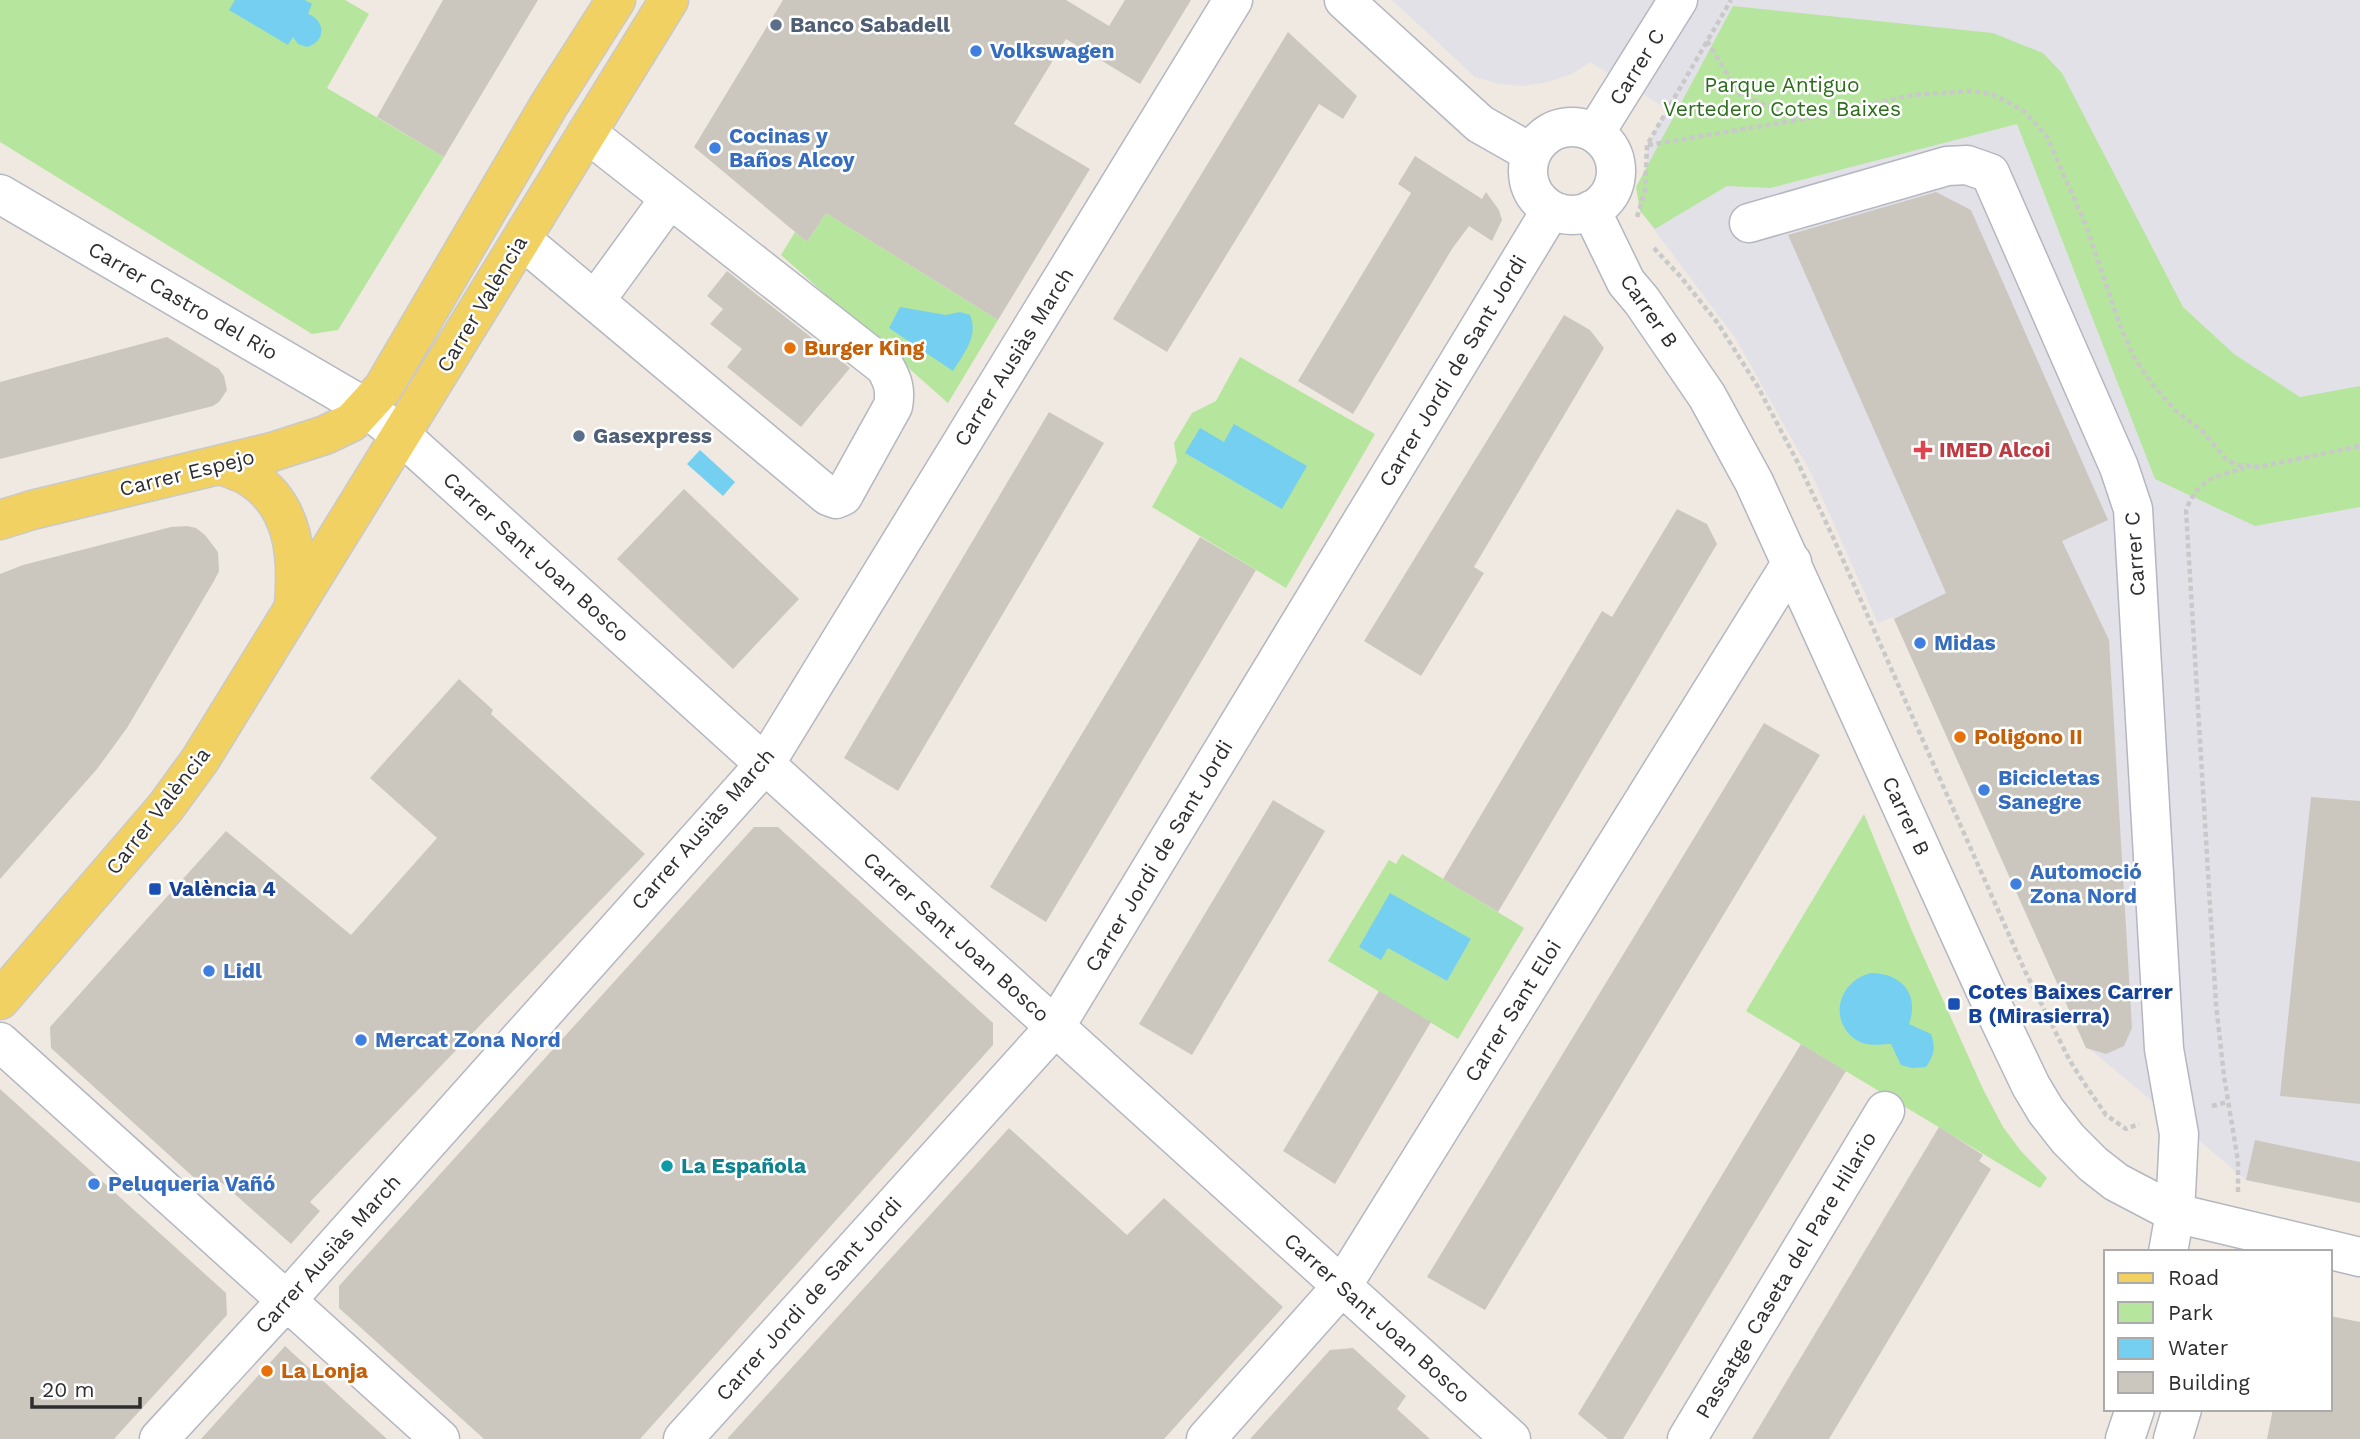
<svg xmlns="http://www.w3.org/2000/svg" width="2360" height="1439" viewBox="0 0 2360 1439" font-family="'Work Sans',sans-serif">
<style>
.industrial{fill:#e3e1e8}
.green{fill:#b6e59e;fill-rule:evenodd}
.water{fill:#75cff0}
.building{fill:#cbc7bf}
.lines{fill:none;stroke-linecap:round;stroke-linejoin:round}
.minor-casing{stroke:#b4b7c1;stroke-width:41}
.major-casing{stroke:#c9c9c9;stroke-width:41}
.path{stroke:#c9c9c9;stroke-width:4.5;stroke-dasharray:5 3.5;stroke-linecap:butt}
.minor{stroke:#fff;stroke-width:38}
.major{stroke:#f2d163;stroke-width:38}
.service-dot{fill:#5c6f8a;stroke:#fff;stroke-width:2.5}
.shop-dot{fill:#3f7fe0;stroke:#fff;stroke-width:2.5}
.food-dot{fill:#e8710a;stroke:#fff;stroke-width:2.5}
.health-dot{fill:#e0444e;stroke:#fff;stroke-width:2.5}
.transit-dot{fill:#1a4fb4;stroke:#fff;stroke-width:2.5}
.culture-dot{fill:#0f9aa8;stroke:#fff;stroke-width:2.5}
.labels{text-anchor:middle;stroke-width:5;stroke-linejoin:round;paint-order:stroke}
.service-label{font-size:21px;font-weight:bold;fill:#4e5e75;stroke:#fff;text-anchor:start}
.shop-label{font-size:21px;font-weight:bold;fill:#366cbe;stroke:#fff;text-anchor:start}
.street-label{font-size:21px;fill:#2e2e2e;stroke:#fff}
.park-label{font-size:21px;fill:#2c6e1b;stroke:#fff}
.food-label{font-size:21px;font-weight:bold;fill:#c56008;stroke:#fff;text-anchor:start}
.health-label{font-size:21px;font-weight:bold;fill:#be3a42;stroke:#fff;text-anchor:start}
.transit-label{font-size:21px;font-weight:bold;fill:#164399;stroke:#fff;text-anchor:start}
.culture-label{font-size:21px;font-weight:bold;fill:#0d838f;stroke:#fff;text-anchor:start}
</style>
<rect width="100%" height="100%" fill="#efe9e1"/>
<path class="industrial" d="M 1392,0 L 2360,0 L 2360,1203 L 2246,1180 L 2085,1045 L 1893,617 L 1878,623 L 1812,475 L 1736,339 L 1647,220 L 1647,145 L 1667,109 L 1590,62 L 1572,74 L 1548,82 L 1523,86 L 1498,84 L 1475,77 Z"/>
<path class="green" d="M 0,0 L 345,0 L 369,14 L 327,88 L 444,157 L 338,330 L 312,334 L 0,142 Z
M 1733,6 L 1993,33 L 2043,53 L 2062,73 L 2183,307 L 2234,354 L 2300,397 L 2360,386 L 2360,507 L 2255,526 L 2155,479 L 2017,124 L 1770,188 L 1727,186 L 1655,229 L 1640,211 L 1636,187 Z
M 826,213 L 998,320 L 948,403 L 781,255 L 795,232 L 807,242 Z
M 1240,357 L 1375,434 L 1286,588 L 1152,507 L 1177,462 L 1174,443 L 1192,413 L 1216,401 Z
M 1864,814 L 1912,931 L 1983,1089 L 2003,1127 L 2021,1151 L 2047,1178 L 2040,1188 L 1746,1011 Z
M 1402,854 L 1524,928 L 1458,1039 L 1328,961 L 1389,860 L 1396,864 ZM 1471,939 L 1447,981 L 1388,947 Z"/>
<path class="water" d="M 235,0 L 305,0 L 312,4 L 308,14 C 325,20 327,41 307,47 L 298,44 L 293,37 L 288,45 L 229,10 Z
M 900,307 L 946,315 L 960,312 L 970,315 C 979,336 964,353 953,371 L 889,328 Z
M 1234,424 L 1307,466 L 1282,509 L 1185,453 L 1200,428 L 1224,442 Z
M 700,450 L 735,482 L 723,496 L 687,464 Z
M 1390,893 L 1471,939 L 1447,981 L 1388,948 L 1381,960 L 1359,947 Z
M 1871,973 C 1901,973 1920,994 1909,1024 L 1931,1034 C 1936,1048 1934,1055 1926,1067 L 1912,1068 L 1901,1065 L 1891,1044 C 1881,1044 1868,1047 1858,1041 C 1827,1022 1838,981 1871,973 Z"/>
<path class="building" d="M 443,0 L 538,0 L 444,157 L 377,117 Z
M 783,0 L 1066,0 L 1109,26 L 1125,0 L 1191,0 L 1140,84 L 1066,39 L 1014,124 L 1090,169 L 998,320 L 826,213 L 807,242 L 694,147 Z
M 1288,32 L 1357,96 L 1343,119 L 1319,104 L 1167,352 L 1113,319 Z
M 1415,156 L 1482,199 L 1486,192 L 1499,210 L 1502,220 L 1492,241 L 1469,226 L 1452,249 L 1353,414 L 1298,381 L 1411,193 L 1398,184 Z
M 1936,192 L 1971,210 L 2108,520 L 2062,541 L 2109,640 L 2132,1028 L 2124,1046 L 2106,1054 L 2086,1048 L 1894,619 L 1946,593 L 1788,235 Z
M 727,271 L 850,368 L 801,427 L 727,367 L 742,349 L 710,324 L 723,309 L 707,296 Z
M 1564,315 L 1590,330 L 1604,348 L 1474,567 L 1484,573 L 1421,676 L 1364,641 Z
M 167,337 L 219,369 L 224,376 L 227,390 L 219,402 L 213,406 L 0,459 L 0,382 Z
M 1049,412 L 1104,443 L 898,791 L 844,758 Z
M 684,489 L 799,599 L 733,669 L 617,559 Z
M 1677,509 L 1707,524 L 1717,544 L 1498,912 L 1443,879 L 1602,611 L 1612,617 Z
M 187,526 L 196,528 L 205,535 L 218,552 L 219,571 L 214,581 L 127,728 L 97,769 L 0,879 L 0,574 L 23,565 L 171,527 Z
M 1200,537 L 1256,570 L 1046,922 L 990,887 Z
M 459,679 L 493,710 L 491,714 L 645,854 L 310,1202 L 320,1211 L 291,1244 L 221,1182 L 211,1193 L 51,1048 L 50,1027 L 226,831 L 351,935 L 437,838 L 370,778 Z
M 1764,723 L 1820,755 L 1485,1310 L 1427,1277 Z
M 2311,797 L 2360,801 L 2360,1104 L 2280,1096 Z
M 1273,800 L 1325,831 L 1192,1055 L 1139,1024 Z
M 754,827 L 778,827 L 993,1023 L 993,1045 L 640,1439 L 484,1439 L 339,1308 L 339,1286 Z
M 1379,991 L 1431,1022 L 1335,1184 L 1283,1151 Z
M 1801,1044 L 1846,1071 L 1623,1439 L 1608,1439 L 1578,1414 Z
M 0,1089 L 226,1293 L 227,1315 L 114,1439 L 0,1439 Z
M 1939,1127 L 1983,1155 L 1979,1161 L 1991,1169 L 1829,1439 L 1752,1439 Z
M 1009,1128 L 1127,1235 L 1164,1198 L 1283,1307 L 1164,1439 L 727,1439 Z
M 2255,1140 L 2360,1162 L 2360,1203 L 2246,1180 Z
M 2330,1316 L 2360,1322 L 2360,1439 L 2267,1439 L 2273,1409 L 2330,1409 Z
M 285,1346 L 344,1400 L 387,1439 L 201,1439 Z
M 1353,1348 L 1406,1396 L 1397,1409 L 1430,1439 L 1250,1439 L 1330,1350 Z"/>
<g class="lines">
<g class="minor-casing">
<path id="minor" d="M 1344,0 L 1480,124 L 1531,153
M1528 171a44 44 0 1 1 88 0a44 44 0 1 1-88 0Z
M 1595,133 L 1678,0
M 0,194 L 366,408 L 402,436 L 1511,1439
M 1591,210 L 1626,282 L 1642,301 L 1707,396 L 1754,482 L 1987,994 L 2031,1086 L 2046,1111 L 2068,1139 L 2093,1164 L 2116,1182 L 2175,1213 L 2360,1257
M 1749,223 L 1947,166 L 1967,165 L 1990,173 L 2119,467 L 2133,509 L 2164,1049 L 2179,1134 L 2175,1213 L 2168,1252
M 522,240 L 828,496 L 836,499 L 843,496 L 893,406 C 896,390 893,381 885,367 L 587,133
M 595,301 L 670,198
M 0,1042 L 440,1439
M 159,1439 L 286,1301 L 765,764 L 1233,0
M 683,1439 L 1055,1027 L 1551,210
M 1206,1439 L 1342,1286 L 1792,562
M 1687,1439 L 1885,1111
M 2125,1439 L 2135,1409
M 2173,1439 L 2182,1409"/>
</g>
<g class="major-casing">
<path id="major" d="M 221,465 C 231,469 242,472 251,478 C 295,506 298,558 294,605
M 0,520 L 32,510 L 272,452 L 325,435 L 352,422 L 383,388 L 549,105 L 616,0
M 0,1000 L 165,808 L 200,760 L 669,0"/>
</g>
<path class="path" d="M 1707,41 L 1740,94 L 1799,120 L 1912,95 L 1971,91 L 1992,94 L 2024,111 L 2046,135 L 2085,223 L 2121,328 L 2134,357 L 2153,385 L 2175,410 L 2202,431 L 2226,459 L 2236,465 L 2259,467 L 2360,446
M 1648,145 L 1798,120
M 1637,217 L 1645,191 L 1647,145 L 1731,0
M 1654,248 L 1680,276 L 1717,322 L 1758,387 L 1799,465 L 1832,535 L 2025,971 L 2070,1061 L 2084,1083 L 2106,1115 L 2126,1129 L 2139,1124
M 2212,1106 L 2227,1102
M 2238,1192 L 2238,1161 L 2224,1076 L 2216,1004 L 2186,510 C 2199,478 2214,477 2244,468"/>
<use href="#minor" class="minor"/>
<use href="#major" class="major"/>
</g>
<g class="service-dot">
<circle cx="776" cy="25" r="7"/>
<circle cx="579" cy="436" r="7"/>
</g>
<g class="shop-dot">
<circle cx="976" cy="51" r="7"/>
<circle cx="715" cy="148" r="7"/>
<circle cx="1920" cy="643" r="7"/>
<circle cx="1984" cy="790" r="7"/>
<circle cx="2016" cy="884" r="7"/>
<circle cx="209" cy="971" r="7"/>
<circle cx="361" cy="1040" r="7"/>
<circle cx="94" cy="1184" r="7"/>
</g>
<g class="food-dot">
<circle cx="790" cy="348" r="7"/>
<circle cx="1960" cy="737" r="7"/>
<circle cx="267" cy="1371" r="7"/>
</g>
<path class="health-dot" d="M1919.5 439.5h7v7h7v7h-7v7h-7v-7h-7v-7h7z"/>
<g class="transit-dot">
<rect x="148" y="882" width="14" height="14" rx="3.5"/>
<rect x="1947" y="997" width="14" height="14" rx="3.5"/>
</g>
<circle class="culture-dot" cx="667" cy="1166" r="7"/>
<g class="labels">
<g class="service-label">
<text x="790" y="32">Banco Sabadell</text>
<text x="593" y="443">Gasexpress</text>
</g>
<g class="shop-label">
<text x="990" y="58">Volkswagen</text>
<text x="729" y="143">Cocinas y<tspan x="729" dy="24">Baños Alcoy</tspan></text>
<text x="1934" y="650">Midas</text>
<text x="1998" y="785">Bicicletas<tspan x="1998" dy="24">Sanegre</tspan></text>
<text x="2030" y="879">Automoció<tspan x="2030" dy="24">Zona Nord</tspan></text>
<text x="223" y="978">Lidl</text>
<text x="375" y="1047">Mercat Zona Nord</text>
<text x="108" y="1191">Peluqueria Vañó</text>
</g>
<g class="street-label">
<text transform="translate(1637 67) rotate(-58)" y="7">Carrer C</text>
<text transform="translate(183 301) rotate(30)" y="7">Carrer Castro del Rio</text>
<text transform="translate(482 304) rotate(-59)" y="7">Carrer València</text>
<text transform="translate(1649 311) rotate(55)" y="7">Carrer B</text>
<text transform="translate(1014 357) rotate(-58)" y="7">Carrer Ausiàs March</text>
<text transform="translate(1453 371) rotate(-59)" y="7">Carrer Jordi de Sant Jordi</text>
<text transform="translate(187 473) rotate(-14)" y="7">Carrer Espejo</text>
<text transform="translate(2135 554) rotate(-94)" y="7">Carrer C</text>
<text transform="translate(536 557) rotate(42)" y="7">Carrer Sant Joan Bosco</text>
<text transform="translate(158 811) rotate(-52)" y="7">Carrer València</text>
<text transform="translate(1906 816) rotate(65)" y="7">Carrer B</text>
<text transform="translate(703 829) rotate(-49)" y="7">Carrer Ausiàs March</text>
<text transform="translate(1159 856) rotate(-59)" y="7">Carrer Jordi de Sant Jordi</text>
<text transform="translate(956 937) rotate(42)" y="7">Carrer Sant Joan Bosco</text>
<text transform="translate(1513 1011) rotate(-58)" y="7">Carrer Sant Eloi</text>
<text transform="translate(328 1254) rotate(-48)" y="7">Carrer Ausiàs March</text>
<text transform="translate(1786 1275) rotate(-59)" y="7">Passatge Caseta del Pare Hilario</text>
<text transform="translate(809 1299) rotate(-48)" y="7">Carrer Jordi de Sant Jordi</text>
<text transform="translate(1377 1318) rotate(42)" y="7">Carrer Sant Joan Bosco</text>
</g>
<g class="park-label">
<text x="1782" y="92">Parque Antiguo<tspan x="1782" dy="24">Vertedero Cotes Baixes</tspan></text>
</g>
<g class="food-label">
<text x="804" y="355">Burger King</text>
<text x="1974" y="744">Poligono II</text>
<text x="281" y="1378">La Lonja</text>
</g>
<g class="health-label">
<text x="1939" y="457">IMED Alcoi</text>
</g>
<g class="transit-label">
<text x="169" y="896">València 4</text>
<text x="1968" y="999">Cotes Baixes Carrer<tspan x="1968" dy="24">B (Mirasierra)</tspan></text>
</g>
<g class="culture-label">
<text x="681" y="1173">La Española</text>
</g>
</g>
<rect x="2104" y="1250" width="228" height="161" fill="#ffffff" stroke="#ababab" stroke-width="2"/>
<rect x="2118" y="1273" width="35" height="10" fill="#f2d163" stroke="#ababab" stroke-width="2"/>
<text x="2168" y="1285" font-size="21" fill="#2e2e2e">Road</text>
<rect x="2118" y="1302" width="35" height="21" fill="#b6e59e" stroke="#ababab" stroke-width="2"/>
<text x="2168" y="1320" font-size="21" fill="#2e2e2e">Park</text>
<rect x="2118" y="1338" width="35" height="21" fill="#75cff0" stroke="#ababab" stroke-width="2"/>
<text x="2168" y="1355" font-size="21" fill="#2e2e2e">Water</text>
<rect x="2118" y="1372" width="35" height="21" fill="#cbc7bf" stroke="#ababab" stroke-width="2"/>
<text x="2168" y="1390" font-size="21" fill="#2e2e2e">Building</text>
<path d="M32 1397v10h108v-10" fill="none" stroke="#2e2e2e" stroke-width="3.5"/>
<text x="42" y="1397" font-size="21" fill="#2e2e2e" stroke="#ffffff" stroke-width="5" paint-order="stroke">20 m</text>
</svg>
